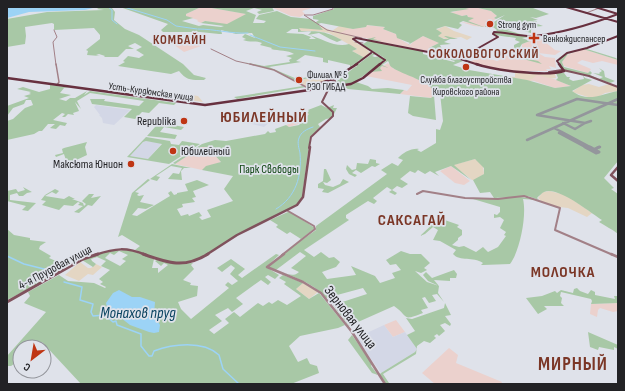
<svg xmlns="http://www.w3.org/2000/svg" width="625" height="391" viewBox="0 0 625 391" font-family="'Sofia Sans Condensed',sans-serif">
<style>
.commercial{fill:#e4d6c3}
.industrial{fill:#ebd1cd}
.built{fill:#d3d7e6}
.green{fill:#a8c8a6;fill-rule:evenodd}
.water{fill:#9cd3f6}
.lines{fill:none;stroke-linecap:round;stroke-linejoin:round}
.stream-far1{stroke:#9cd3f6;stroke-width:1}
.stream{stroke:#9cd3f6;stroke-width:1.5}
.taxiway-far1{stroke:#94969c;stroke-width:2.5}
.taxiway{stroke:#94969c;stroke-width:3}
.tertiary-far3{stroke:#a28087;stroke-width:1}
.tertiary-far2{stroke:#a28087;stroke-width:1.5}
.tertiary-far1{stroke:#a28087;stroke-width:2}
.tertiary{stroke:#a28087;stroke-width:2.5}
.secondary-far2{stroke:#80525d;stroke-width:2}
.secondary-far1{stroke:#80525d;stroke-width:2.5}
.secondary{stroke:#80525d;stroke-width:3}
.primary-far1{stroke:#67303f;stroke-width:2}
.primary{stroke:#67303f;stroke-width:2.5}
.poi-dot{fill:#bf3514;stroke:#dfe2ea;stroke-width:1.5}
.labels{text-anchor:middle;stroke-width:3.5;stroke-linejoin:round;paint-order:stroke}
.far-poi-label{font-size:10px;fill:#222225;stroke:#dfe2ea;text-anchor:start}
.far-street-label{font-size:10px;fill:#222225;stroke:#dfe2ea}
.poi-label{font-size:12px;fill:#222225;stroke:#dfe2ea;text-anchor:end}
.park-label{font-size:12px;fill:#0c430f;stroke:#dfe2ea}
.street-label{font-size:12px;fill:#222225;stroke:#dfe2ea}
.far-district-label{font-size:13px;font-weight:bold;letter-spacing:1px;fill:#7b3626;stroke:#dfe2ea}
.near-street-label{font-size:14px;fill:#222225;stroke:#dfe2ea}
.district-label{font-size:16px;font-weight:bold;letter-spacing:1px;fill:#7b3626;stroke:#dfe2ea}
.near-water-label{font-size:16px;font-style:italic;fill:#0a4360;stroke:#dfe2ea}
.near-district-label{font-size:19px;font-weight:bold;letter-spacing:1px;fill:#7b3626;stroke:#dfe2ea}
</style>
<rect width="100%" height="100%" fill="#dfe2ea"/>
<path class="commercial" d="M 321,26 L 332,31 L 339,26 L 354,28 L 348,29 L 354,37 L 353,41 L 367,49 L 370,53 L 365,58 L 352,51 L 357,49 L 329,33 L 317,31 L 300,31 L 299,27 L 319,29 L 316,27 Z
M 445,26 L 454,31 L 472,37 L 467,40 L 461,37 L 446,39 L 439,37 L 438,34 L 442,33 L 436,30 Z
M 343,72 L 337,77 L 322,83 L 307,87 L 295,81 Z
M 515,72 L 555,74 L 556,78 L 529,81 L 504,76 L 515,77 Z
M 589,84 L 599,87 L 609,84 L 618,87 L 618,91 L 605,93 L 596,98 L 588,97 L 572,92 L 582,85 Z
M 172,92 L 198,96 L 203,102 L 169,97 Z
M 475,159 L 483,165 L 484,174 L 475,180 L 472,180 L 453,165 Z
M 550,191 L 566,195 L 592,213 L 587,217 L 568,208 L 559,207 L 542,202 L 538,198 L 543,192 Z
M 80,262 L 88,268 L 91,268 L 96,264 L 102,267 L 93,275 L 88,274 L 79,281 L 65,275 Z
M 303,283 L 318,292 L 309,299 L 296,289 Z"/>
<path class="industrial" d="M 201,7 L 206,7 L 247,14 L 226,25 L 205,21 L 201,23 L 197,21 L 198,20 L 185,16 L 186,14 Z
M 271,7 L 315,7 L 302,11 L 305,14 L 300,17 L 291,16 Z
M 463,7 L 474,7 L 491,11 L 497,16 L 494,18 L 496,19 L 484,27 L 474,26 L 461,22 L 473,23 L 468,21 L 469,19 L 467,15 L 462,16 L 450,13 L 467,8 Z
M 365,25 L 385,27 L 383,29 L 396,34 L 398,38 L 410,45 L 414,41 L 423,36 L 440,43 L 430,47 L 434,52 L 381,42 L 372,39 L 373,38 L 370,39 L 340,33 L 348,29 L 366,27 Z
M 535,37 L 546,41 L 545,42 L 555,50 L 561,51 L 555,55 L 538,53 L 545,57 L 555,58 L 556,68 L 549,66 L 551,69 L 546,69 L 548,71 L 517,71 L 489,68 L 470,62 L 481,56 L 497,61 L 504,58 L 499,56 L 506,55 L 521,59 L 513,55 L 522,48 L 522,44 L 536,39 L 534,43 L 537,39 Z
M 182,41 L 192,43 L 201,46 L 184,52 L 173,44 Z
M 583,49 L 618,60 L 618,65 L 602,61 L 593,63 L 582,60 L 577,63 L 591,69 L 588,73 L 564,66 L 562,62 L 567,55 Z
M 388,63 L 394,69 L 406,73 L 432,87 L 434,93 L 432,98 L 400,94 L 404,90 L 407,91 L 412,85 L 366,76 Z
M 537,75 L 554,79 L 571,86 L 555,88 L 528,79 L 532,79 Z
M 313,113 L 320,115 L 310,122 L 301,123 L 289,127 L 286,125 L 300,120 L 306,114 Z
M 201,147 L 212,147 L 211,151 L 221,162 L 202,170 L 175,164 Z
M 451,166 L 470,181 L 464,185 L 455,183 L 440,171 Z
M 618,303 L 618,311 L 613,312 L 600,308 L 598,310 L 597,317 L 590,314 L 591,304 Z
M 396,320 L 405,332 L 393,337 L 384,325 Z
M 449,348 L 458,355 L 456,363 L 502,382 L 501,384 L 435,384 L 422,373 Z"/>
<path class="built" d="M 96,105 L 130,110 L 114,125 L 103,123 L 102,118 L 99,115 L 100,115 L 94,107 Z
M 235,111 L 271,121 L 264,127 L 227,118 Z
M 146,141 L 162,143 L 148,159 L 130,156 L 143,142 Z
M 384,325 L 393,337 L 405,332 L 417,349 L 415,352 L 381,373 L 356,338 Z"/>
<path class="green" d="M 100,7 L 201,7 L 186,14 L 186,16 L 193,18 L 182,21 L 199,26 L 203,25 L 221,27 L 224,26 L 201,23 L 205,21 L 227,24 L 246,14 L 206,7 L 272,7 L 274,11 L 259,14 L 257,12 L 262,10 L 254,8 L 246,11 L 256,15 L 253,23 L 264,23 L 266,21 L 256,19 L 259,15 L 277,11 L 291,17 L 311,19 L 317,23 L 316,22 L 319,20 L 313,19 L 313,16 L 334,9 L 334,7 L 462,7 L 469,9 L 450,12 L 462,16 L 467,15 L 468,17 L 474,18 L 468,21 L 484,27 L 488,24 L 492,26 L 494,22 L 505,15 L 496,19 L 494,18 L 497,16 L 491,11 L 474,7 L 533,8 L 549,14 L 536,18 L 530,17 L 538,20 L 532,20 L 537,21 L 535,23 L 543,26 L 532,27 L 534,29 L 531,30 L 531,33 L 517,29 L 507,30 L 530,37 L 522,38 L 530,41 L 522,44 L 517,52 L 519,53 L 514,56 L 538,61 L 542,64 L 508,55 L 514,54 L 514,45 L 520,42 L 515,40 L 516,38 L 495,35 L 494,33 L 501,32 L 496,31 L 497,30 L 490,25 L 483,27 L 463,21 L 459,23 L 462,25 L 458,29 L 445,26 L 436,29 L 442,33 L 438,36 L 444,39 L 449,39 L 444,36 L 446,36 L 458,39 L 450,39 L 444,42 L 451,44 L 440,45 L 442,49 L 455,51 L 443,53 L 449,56 L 441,53 L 443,52 L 440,50 L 436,52 L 443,54 L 434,52 L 429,48 L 439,43 L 423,36 L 408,45 L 410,43 L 397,38 L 396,34 L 383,29 L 385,27 L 367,25 L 366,27 L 353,29 L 321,23 L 318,24 L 323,30 L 299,28 L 301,31 C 319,31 325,31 342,40 L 337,42 L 330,39 L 319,33 L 308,35 L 312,31 L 298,32 L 298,29 L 292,29 L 286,33 L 303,34 L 311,37 L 309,39 L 316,39 L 310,35 C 322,39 336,48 349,44 L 357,49 L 352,51 L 365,58 L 358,61 L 359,62 L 351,66 L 353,67 L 338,76 L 344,73 L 335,74 L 336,77 L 324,82 L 323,82 L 334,77 L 333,73 L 295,81 L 274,70 L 243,62 L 264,66 L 290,62 L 289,60 L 292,58 L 286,56 L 294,54 C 288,50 279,51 271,49 L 272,48 L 260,45 L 262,43 C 255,40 250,43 243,40 L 246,39 L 242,37 L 245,34 L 255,38 L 252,33 L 236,34 L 221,30 L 222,34 L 219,34 L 200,32 L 163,32 L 161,30 L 168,24 L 120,7 L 112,8 L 115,12 L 114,20 L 125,29 L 139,35 L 183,64 L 194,75 L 206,78 L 204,80 C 192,80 187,81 179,71 L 171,74 L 118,66 L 125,62 L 123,61 L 128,56 L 139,58 L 144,55 L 136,50 L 142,47 L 135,43 L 128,46 L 134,49 L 126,49 L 118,57 L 104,57 L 105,56 L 99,54 L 96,55 L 100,56 L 87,55 L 88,51 L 86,50 L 100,39 L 100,35 L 94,28 L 54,30 L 54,24 L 52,23 L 25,27 L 26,36 L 25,44 L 7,47 L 7,19 L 47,12 L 104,10 L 97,9 ZM 305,55 L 323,58 L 323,62 L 328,63 L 328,60 L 350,65 L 350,68 L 345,71 L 297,79 L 269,67 L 301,62 L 296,61 Z
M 376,37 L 373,39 L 382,41 L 369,40 L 428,52 L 423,52 L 423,54 L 454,62 L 455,61 L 440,57 L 448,56 L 463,61 L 453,65 L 469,70 L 527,80 L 555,88 L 571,86 L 556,80 L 558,78 L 556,73 L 564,73 L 567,77 L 570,77 L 569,79 L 573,81 L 584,79 L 583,75 L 585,78 L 592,80 L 572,91 C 588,103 601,94 618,91 L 618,161 L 604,178 L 614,188 L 611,189 L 618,194 L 618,234 C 612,229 605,226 599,222 L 602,220 C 591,213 557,185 544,192 C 542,193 539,196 537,198 L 539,200 L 528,196 L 494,198 L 490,192 L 480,193 L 473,180 L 484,174 L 484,168 L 475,159 L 454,165 L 471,180 L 451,166 L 435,172 L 439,176 L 430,171 L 425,174 L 418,170 L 415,173 L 410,171 L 400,179 L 408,184 L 402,188 L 397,186 L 392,190 L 397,193 L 395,195 L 389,192 L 392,190 L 387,187 L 373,198 L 377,201 L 374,204 L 368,201 L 346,215 L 346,218 L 349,220 L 304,250 L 314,257 L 321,252 L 329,258 L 334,257 L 340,262 L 336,267 L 322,272 L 327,279 L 356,275 L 351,266 L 375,276 L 380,283 L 395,278 L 392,273 L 401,270 L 396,264 L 390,265 L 386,260 L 401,251 L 410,254 L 421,254 L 430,263 L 424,268 L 427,270 L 421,273 L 415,271 L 427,282 L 439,286 L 438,293 L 444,302 L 437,294 L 432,295 L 436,301 L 429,303 L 425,297 L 422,298 L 428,308 L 421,310 L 423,313 C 401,322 409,316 394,306 L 349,326 L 333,305 L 367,294 L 363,288 L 326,298 C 312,281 288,275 268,267 L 281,255 L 316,230 L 316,226 L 387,174 L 381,170 L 392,163 L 398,166 L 403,160 L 398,158 C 403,153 411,148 419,149 L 417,150 L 421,152 L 436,143 L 436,129 L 440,130 L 443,121 L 440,93 L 434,93 C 433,82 401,74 393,68 C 389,66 390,64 388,61 L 382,65 L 389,68 L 382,66 L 380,68 L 382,71 L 370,72 L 386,61 L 383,57 L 362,45 L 369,40 L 367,39 ZM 300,252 L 306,256 L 291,268 L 299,272 C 293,278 285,273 276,270 Z
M 583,49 L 568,54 L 562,62 L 564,67 L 588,73 L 590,71 L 592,73 L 590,75 L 599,79 L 603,77 L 593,73 L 600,74 L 599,73 L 602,71 L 599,68 L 604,71 L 605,77 L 615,81 L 610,83 C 593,77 581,72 565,72 L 560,66 L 559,58 C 567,54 577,49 587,49 L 616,58 L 618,60 Z
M 373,53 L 376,54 L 372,56 L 375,57 L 381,56 L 384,61 L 353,83 L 332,85 L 355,67 L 357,67 L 356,66 Z
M 356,82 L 368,86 L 372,89 L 388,88 L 404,90 L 400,94 L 348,89 L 343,86 Z
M 50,85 L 70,88 L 64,88 L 60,93 L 71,95 L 59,99 L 66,101 L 70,98 L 75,98 L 87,91 L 84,95 L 90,91 L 176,103 L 174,105 L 159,103 L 149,113 L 142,112 L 135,119 L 124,117 L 132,109 L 92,104 L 90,99 L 105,99 L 104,101 L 139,106 L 144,101 L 90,93 L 77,101 L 81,109 L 75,102 L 79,111 L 73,113 L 74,115 L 68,114 L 65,117 L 62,117 L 65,114 L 62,113 L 53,120 L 67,123 L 65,126 L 60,125 L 56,129 L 50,128 L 55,124 L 48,124 L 42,131 L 39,131 L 34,134 L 7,140 L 7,121 L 13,119 L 25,108 L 33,105 L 31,100 L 26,100 L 24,104 L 13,108 L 7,116 L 7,106 L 29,98 L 24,96 L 31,94 L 29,93 L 31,92 L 17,89 L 23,87 L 39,92 L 50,89 Z
M 303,86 L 306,87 L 237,99 L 234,97 Z
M 434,95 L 436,120 L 413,116 L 408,113 L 410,96 L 431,98 Z
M 321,105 L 327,108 L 334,105 L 333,108 L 337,108 L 332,118 L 326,119 L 318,124 L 320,127 L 310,137 L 302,197 L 297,205 L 244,231 L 198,260 L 177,263 L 156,258 L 135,250 L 140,246 L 122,235 L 118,237 L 132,193 L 148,179 L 150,180 L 135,192 L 139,193 L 137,195 L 139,196 L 144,195 L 140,202 L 154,205 L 146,209 L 138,208 L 132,215 L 137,216 L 170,196 L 168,193 L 171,191 L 174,195 L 177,194 L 177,193 L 188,191 L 185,184 L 197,180 L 209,185 L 193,191 L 196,197 L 192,198 L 195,202 L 182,204 L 183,207 L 177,209 L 181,216 L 188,214 L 189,216 L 199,212 L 202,216 L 199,217 L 202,220 L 211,217 L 207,210 L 233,201 L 224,189 L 233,176 L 202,170 L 206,166 L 221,162 L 211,151 L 212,147 L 201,147 L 175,164 L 173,163 L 202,144 L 215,140 L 226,141 L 265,134 L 268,131 L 270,133 L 276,132 L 275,129 L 286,125 L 289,127 L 299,125 L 309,114 L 307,113 L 309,111 L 308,110 Z
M 163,118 L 170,120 L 167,124 L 184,127 L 181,130 L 164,127 L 160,132 L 177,135 L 175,139 L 147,136 Z
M 146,137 L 170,141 L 171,144 L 179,145 L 182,141 L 200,144 L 169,164 L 127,157 ZM 146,141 L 162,144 L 148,159 L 130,156 L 143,142 Z
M 87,142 L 85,147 L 87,155 L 72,162 L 76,168 L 69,170 L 64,154 L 56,157 L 55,155 L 63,153 L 62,149 L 64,148 Z
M 370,159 L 376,160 L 376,163 L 380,164 L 375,167 L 372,166 L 361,173 L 356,170 L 352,173 L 357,175 L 355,177 L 349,174 L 346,169 L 347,165 L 352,170 L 356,169 L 357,163 L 368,164 Z
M 172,164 L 191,168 L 184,168 L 181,171 L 182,180 L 168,179 L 173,173 L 179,174 L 182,168 L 171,166 L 156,176 L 160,177 L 157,181 L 150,179 Z
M 324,169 L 326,169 L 331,180 L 327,183 L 323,182 L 325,185 L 333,187 L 340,184 L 343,179 L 349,182 L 328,193 L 322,192 L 324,189 L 318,188 L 318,184 L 323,181 Z
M 23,187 L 32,192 L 27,193 L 23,196 L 19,196 L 17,193 L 10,195 L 10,200 L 36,203 L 28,211 L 22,210 L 26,206 L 7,201 L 7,191 L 16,189 L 18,192 L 25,190 Z
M 55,189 L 59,191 L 56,194 L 52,192 L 45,196 L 64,199 L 69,196 L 75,199 L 72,199 L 83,203 L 84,206 L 86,204 L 82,201 L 89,194 L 94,194 L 91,198 L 101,196 L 92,206 L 88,205 L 79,213 L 74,212 L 83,206 L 78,205 L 80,203 L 78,202 L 73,206 L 64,205 L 59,210 L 42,205 L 46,201 L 41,200 L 45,195 Z
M 521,197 L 538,200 L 523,199 C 527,215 520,251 510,264 L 483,265 L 481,265 L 483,263 C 473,256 460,262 453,254 L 456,250 L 440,241 L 433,240 L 438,230 L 433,227 L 425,234 L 420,236 L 439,218 L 459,225 L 457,227 L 462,230 L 462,235 L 458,238 L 458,240 L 452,245 L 459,247 L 464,246 L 476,252 L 483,247 L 488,252 L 498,247 L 506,236 L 504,235 L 506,232 L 500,228 L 504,220 L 500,217 L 494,218 L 494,214 L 497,215 L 500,212 L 500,207 L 473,199 Z
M 288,212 L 290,212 L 315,228 L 301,239 L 290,232 L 287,234 L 276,227 L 278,225 L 270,220 Z
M 7,229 L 14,235 L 30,238 L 30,240 L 46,242 L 40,246 L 39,249 L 51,256 L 49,258 L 58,262 L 53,266 L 61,272 L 7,300 Z
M 130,250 L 154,259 L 152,268 L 158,268 L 158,273 L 168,265 L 164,263 L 161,266 L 155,261 L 157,260 L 171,263 L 171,264 L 193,263 L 191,265 L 194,269 L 183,280 L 191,283 L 190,285 L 198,286 L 197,296 L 178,302 L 181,309 L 191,319 L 229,288 L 225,285 L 228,282 L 232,285 L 238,281 L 230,274 L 235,268 L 231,265 L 222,272 L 217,268 L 231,259 L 245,269 L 238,275 L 242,278 L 276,254 L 279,255 L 266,267 L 279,275 L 275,279 L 268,275 L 265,277 L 271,282 L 268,285 L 261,280 L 236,298 L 243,304 L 232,312 L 228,308 L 215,315 L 222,321 L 209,330 L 214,334 L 229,323 L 225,319 L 234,312 L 240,317 L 258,303 L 263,306 L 269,302 L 272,304 L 278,300 L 287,305 L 301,296 L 284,284 L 286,282 L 279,278 L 283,275 L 303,283 L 296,289 L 309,299 L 319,293 L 345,325 L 338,328 L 300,336 L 289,346 L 298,362 L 307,358 L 310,364 L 317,366 L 319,373 L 291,384 L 81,384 L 42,342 L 36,347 L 20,347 L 20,360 L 11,366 L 7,366 L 7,356 L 46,312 L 24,303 L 30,296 L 28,292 L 59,275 L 68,281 L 94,283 L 105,288 L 106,287 L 100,284 L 103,282 L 99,279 L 110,270 L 101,266 L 106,261 L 97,257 L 91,259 L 92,261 L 96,264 L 93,267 L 82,260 L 108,251 ZM 119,251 L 128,255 L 122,259 L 126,261 L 120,266 L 105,258 L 110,253 L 114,255 Z
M 454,270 L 457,274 L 456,278 L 450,278 L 450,281 L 434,280 L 439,286 L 428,281 L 423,275 L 426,272 L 432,278 Z
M 577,288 L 580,291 L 588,294 L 591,290 L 595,292 L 595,295 L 615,299 L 614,296 L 618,296 L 618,303 L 591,304 L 592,301 L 591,299 L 561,292 L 560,296 L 562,298 L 561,303 L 564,306 L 544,306 L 547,309 L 538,314 L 526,298 L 542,296 L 555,291 L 557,293 L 561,290 L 573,293 L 574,289 Z
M 445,303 L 451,315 L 445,316 L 451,324 L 450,326 L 445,323 L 440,325 L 445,331 L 439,336 L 437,334 L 434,336 L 436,338 L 430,343 L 424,341 L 417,346 L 416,354 L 383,374 L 389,383 L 385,384 L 379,375 L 381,373 L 415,352 L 417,349 L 407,335 L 415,331 L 406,318 L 412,319 L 444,308 Z
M 588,332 L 618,345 L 618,349 L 614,347 L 614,350 L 599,347 L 598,350 L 590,347 Z
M 352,335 L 372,364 L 371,366 L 378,375 L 372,373 L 348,340 Z"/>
<path class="water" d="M 7,7 L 97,7 L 85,10 L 29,12 L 7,18 Z
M 119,290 L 132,297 L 140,297 L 155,302 L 154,315 L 160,325 L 159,332 L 154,333 L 149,332 L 130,325 L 107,307 L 106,303 L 113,293 Z"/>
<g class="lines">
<path class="stream-far1" d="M 108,7 L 112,10 L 112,20 L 117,24
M 124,7 L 167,20 L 176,26 L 197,29
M 198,29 C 215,29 231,34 248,33
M 250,35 L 280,47 L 315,51
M 276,209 C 296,197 302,176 300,153 C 299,148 297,143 299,138 C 301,132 307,129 313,127"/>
<path class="stream" d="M 7,256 L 24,264 L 56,272
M 64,282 L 82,287 L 80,300 L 93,304 L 91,312 L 93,316 L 105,315 L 113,322 L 116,321 L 117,325 L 141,334 L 141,346 L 149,356 L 152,356 L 154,351 C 172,344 203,340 219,355 L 223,369 L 239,384"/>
<path class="taxiway-far1" d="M 537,115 L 577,99 L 618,105
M 537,115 L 585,123 L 591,121
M 563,123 L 575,129 L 585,123
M 554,128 L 562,132
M 562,132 L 592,148
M 562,132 L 559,133 L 587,148
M 527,140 L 618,99
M 597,148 L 600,147"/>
<path class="taxiway" d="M 585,147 L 596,153 L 599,152 L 590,147
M 593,150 L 599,147"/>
<path class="tertiary-far3" d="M 333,7 L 333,9 L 313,15 L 304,15 L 327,30 L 362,38
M 586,13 L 602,7
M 54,30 L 57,37 L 53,42 L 56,65
M 355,42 L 363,43
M 211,49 L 236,61 L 254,65"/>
<path class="tertiary-far2" d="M 56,64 L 59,82 L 57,85
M 250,64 L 274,70 L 308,88"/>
<path class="tertiary-far1" d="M 417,194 L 423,191 L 465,198 L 498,199 L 524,196 L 560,208 L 555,230 L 613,255
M 282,255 L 315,229 L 314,226 L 288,211"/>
<path class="tertiary" d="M 284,254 L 267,267 L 303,282 L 321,293 L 352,332 L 385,384
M 611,254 L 618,257"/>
<path class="secondary-far2" d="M 563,70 L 589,76 L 618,87
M 549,72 L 562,70
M 309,148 L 311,137 L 333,116 L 333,112 L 322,102 L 331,84 L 335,81 L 330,80"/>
<path class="secondary-far1" d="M 618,167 L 611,175 L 618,181
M 95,255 C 116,248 126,247 146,255
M 206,255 L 237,235 L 297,205 L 303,197 L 310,147"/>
<path class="secondary" d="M 143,254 C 168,263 184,269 208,254
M 7,302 L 83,259 L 98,254"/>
<path class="primary-far1" d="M 566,7 L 618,22
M 595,7 L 618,14
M 459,59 L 498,37 L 493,34 L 494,32 C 507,32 521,37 534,36 C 562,33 592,24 618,14
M 355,65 L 371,53
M 379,65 L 385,60 L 353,39 L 356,38 L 454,57 L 479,65
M 560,65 L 557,61 L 567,53 L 587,48 L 618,36"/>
<path class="primary" d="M 476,64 C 493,70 547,77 564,71 L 559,64
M 7,78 L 205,105 L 351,84 L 363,78 L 380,64
M 310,87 L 335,78 L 357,64"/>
</g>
<g class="poi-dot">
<circle cx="490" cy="24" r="4"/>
<path d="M532 32h4v4h4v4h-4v4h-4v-4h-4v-4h4z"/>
<circle cx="466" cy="67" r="4"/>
<circle cx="299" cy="80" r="4"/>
<circle cx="184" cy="121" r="4"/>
<circle cx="173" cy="151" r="4"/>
<circle cx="131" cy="164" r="4"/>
</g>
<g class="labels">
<g class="far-poi-label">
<text x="498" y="28">Strong gym</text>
<text x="543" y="42">Венкождиспансер</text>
<text x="307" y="78">Филиал № 5<tspan x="307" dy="12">РЭО ГИБДД</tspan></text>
<text x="466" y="83" text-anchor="middle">Служба благоустройства<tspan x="466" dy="12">Кировского района</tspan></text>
</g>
<g class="far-street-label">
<text transform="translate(151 91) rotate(8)" y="4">Усть-Курдюмская улица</text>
</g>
<g class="poi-label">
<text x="176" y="125">Republika</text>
<text x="181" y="155" text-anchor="start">Юбилейный</text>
<text x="123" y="168">Максюта Юнион</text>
</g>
<g class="park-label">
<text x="269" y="173">Парк Свободы</text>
</g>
<g class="street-label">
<text transform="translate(55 267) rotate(-28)" y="4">4-я Прудовая улица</text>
</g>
<g class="far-district-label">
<text x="180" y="44">КОМБАЙН</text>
<text x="484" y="58">СОКОЛОВОГОРСКИЙ</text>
</g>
<g class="near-street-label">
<text transform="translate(351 317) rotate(52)" y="5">Зерновая улица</text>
</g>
<g class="district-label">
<text x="264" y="122">ЮБИЛЕЙНЫЙ</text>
<text x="412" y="225">САКСАГАЙ</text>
<text x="563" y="277">МОЛОЧКА</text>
</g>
<g class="near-water-label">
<text x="138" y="318">Монахов пруд</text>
</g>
<g class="near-district-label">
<text x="573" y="370">МИРНЫЙ</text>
</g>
</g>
<rect width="625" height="391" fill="none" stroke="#222225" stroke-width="16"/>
<g transform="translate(32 359) rotate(211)"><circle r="19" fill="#dfe2ea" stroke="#93959b"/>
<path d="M0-3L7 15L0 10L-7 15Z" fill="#bf3514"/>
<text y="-6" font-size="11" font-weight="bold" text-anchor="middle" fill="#222225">С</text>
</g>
</svg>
